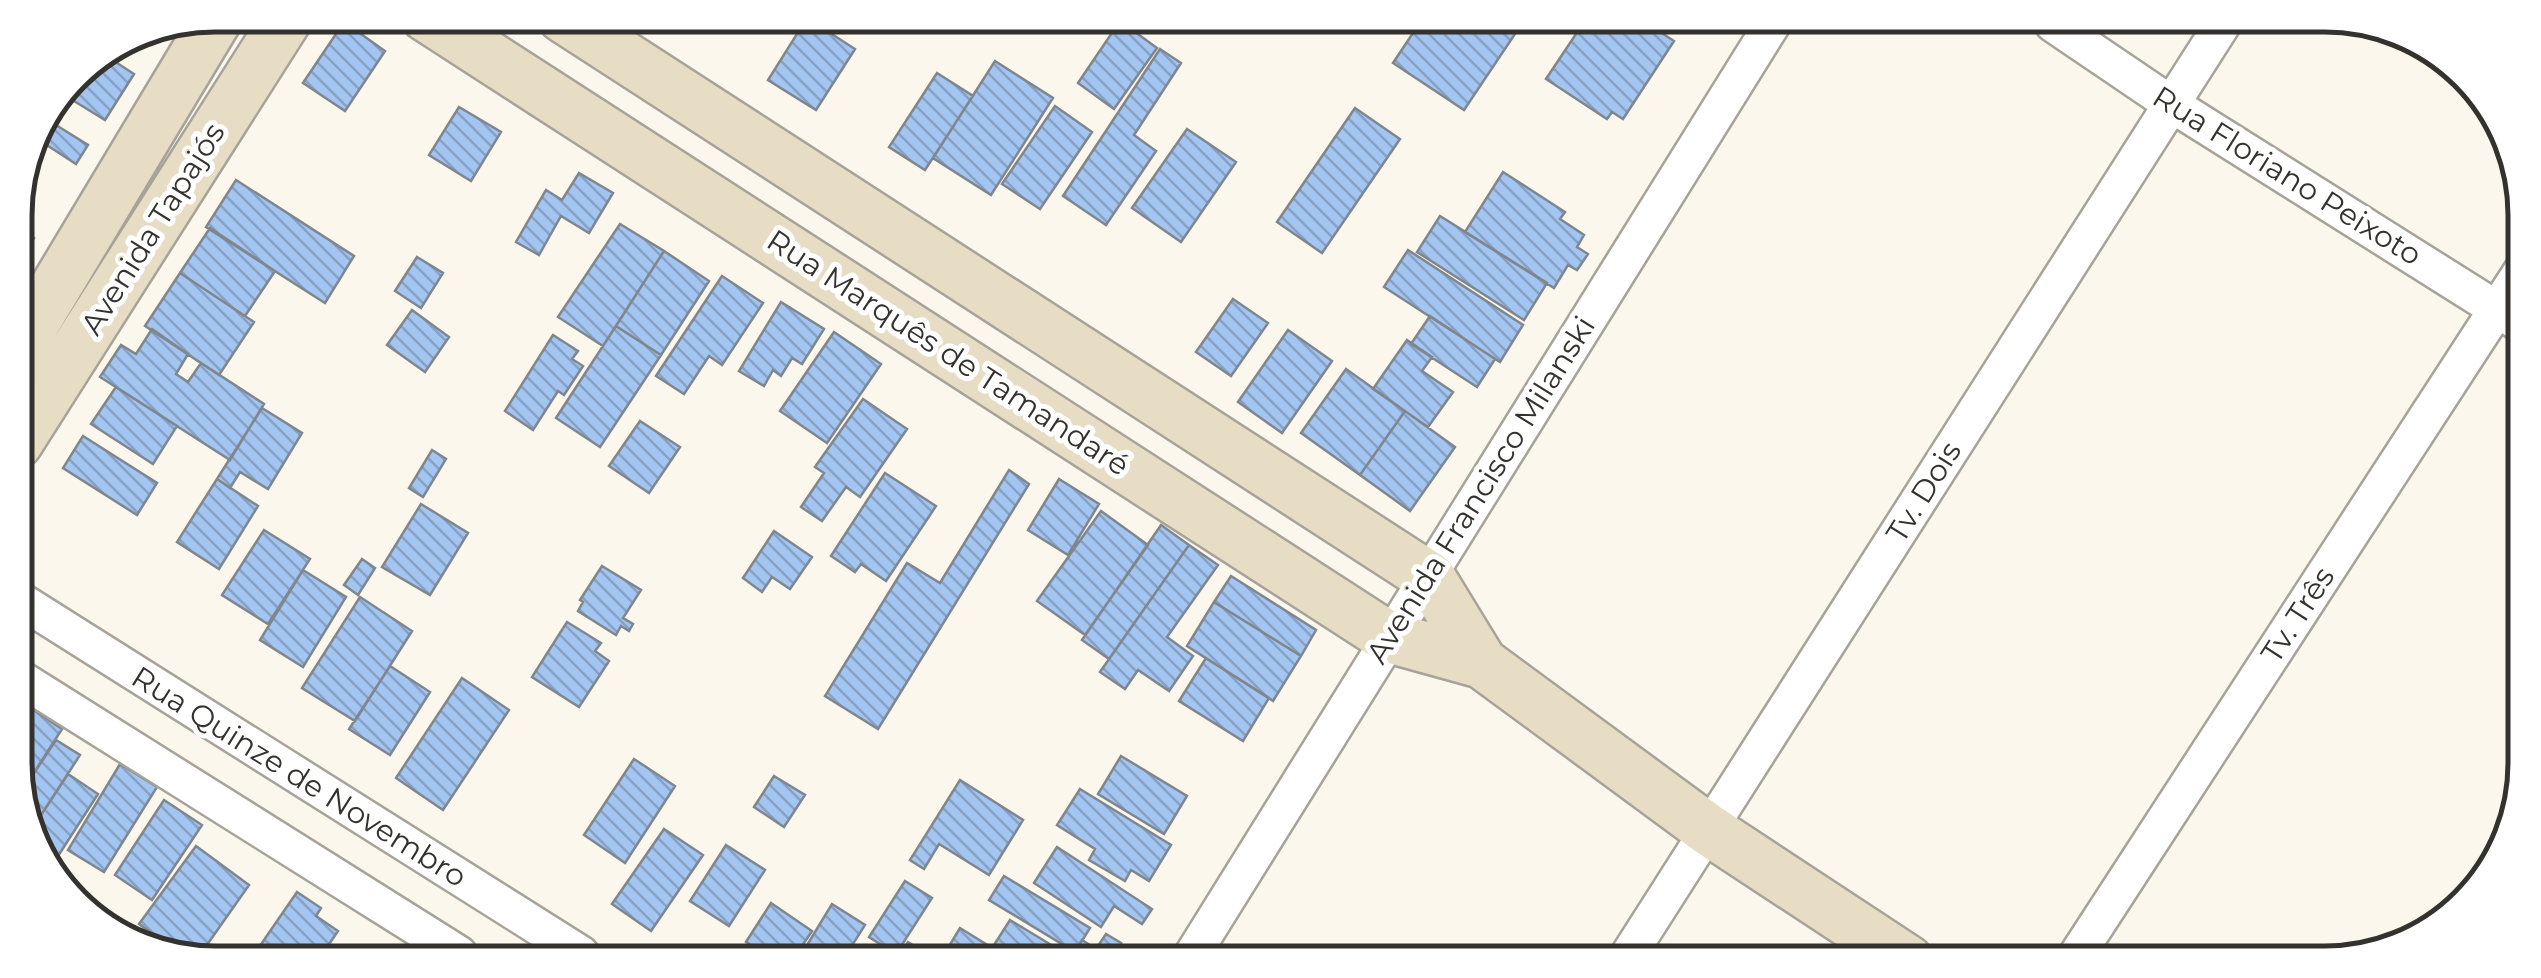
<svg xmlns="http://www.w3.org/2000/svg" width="2541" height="978" viewBox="0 0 2541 978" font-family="Montserrat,sans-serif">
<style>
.building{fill:url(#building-back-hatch);stroke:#7f868e;stroke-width:2.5}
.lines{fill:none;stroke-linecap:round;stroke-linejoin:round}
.street-casing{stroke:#a7a399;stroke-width:40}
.secondary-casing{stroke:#a7a399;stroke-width:55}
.street{stroke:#fff;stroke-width:35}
.secondary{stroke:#e7ddc5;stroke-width:50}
.labels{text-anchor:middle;stroke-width:10;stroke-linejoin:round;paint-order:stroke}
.street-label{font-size:30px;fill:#34322e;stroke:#fff}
.rim{fill:none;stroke:#34322e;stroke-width:5}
</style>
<defs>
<pattern id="building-back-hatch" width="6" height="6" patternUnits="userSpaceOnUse" patternTransform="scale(2.5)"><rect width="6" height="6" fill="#a3c5f1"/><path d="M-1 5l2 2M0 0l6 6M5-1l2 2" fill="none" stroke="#86a1c4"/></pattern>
</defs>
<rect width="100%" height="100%" fill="#fbf7ed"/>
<path class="building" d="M 773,18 L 801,18 L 793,31 Z
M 807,18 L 855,49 L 816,110 L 768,80 Z
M 1120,21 L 1157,48 L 1114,109 L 1078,83 Z
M 1421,21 L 1523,22 L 1464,110 L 1393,63 Z
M 344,22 L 385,51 L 345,111 L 303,83 Z
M 1584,22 L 1645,22 L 1674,41 L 1623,119 L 1612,112 L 1607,119 L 1546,79 Z
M 1160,49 L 1181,63 L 1134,135 L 1156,151 L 1106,225 L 1063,196 Z
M 102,53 L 134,74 L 105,120 L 61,93 L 83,65 Z
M 995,61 L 1053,98 L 991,195 L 933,158 Z
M 937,73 L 973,96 L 925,170 L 889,147 Z
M 1055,106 L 1092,132 L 1040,209 L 1002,184 Z
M 459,107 L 501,132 L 471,181 L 429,155 Z
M 1355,108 L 1400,139 L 1322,253 L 1277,222 Z
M 43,117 L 88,145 L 76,164 L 33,136 Z
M 1187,129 L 1236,162 L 1181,242 L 1132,208 Z
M 1503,172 L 1565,212 L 1560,219 L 1584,235 L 1577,247 L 1588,254 L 1577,270 L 1568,265 L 1554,288 L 1465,232 Z
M 579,173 L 613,193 L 589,233 L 561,216 L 539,255 L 516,242 L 546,190 L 562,200 Z
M 236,180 L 354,256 L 325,303 L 206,227 Z
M 1440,216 L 1547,283 L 1524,320 L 1417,252 Z
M 620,224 L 664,251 L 603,346 L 558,317 Z
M 16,226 L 34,238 L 16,265 Z
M 210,228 L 275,271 L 245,316 L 180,273 Z
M 1408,250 L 1523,325 L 1500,362 L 1384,287 Z
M 664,251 L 709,281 L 661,355 L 616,326 Z
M 417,257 L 443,273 L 421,308 L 395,291 Z
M 180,273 L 254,322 L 219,375 L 145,326 Z
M 722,276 L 763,303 L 722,365 L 709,356 L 684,394 L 656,376 Z
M 1233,299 L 1268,323 L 1231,376 L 1196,352 Z
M 781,302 L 824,329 L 802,364 L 792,358 L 781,376 L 773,370 L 764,386 L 739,371 Z
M 412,310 L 449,337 L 425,372 L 387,345 Z
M 1430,316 L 1495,359 L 1477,387 L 1411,344 Z
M 616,326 L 661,355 L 600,447 L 556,418 Z
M 152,329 L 188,354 L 176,374 L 188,382 L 201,363 L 264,404 L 230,460 L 100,377 L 121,345 L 136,354 Z
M 1288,330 L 1332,361 L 1282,433 L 1238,402 Z
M 834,332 L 881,364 L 827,443 L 780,411 Z
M 553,335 L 578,351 L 572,359 L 583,366 L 564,395 L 558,391 L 533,430 L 505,411 Z
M 1407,340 L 1432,357 L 1422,371 L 1453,392 L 1428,427 L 1373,389 Z
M 1346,369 L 1405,411 L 1360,475 L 1301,433 Z
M 116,387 L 177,426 L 153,464 L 91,424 Z
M 863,399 L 907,429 L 860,497 L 846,487 L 822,521 L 801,507 L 824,473 L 815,467 Z
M 262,408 L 302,433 L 268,489 L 240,472 L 230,488 L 217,479 Z
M 1405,411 L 1455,447 L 1410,511 L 1360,475 Z
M 640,421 L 680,447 L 649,493 L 609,466 Z
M 83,436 L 157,483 L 137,515 L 63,468 Z
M 432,450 L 446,459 L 423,497 L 409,488 Z
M 1009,470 L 1029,484 L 878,729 L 825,696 L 907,563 L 940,583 Z
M 885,473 L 936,506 L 886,581 L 861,564 L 855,572 L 831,556 Z
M 217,479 L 258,506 L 219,569 L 177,542 Z
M 1059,479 L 1099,504 L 1068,555 L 1028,530 Z
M 421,504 L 468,533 L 430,595 L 382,567 Z
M 1101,511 L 1148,545 L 1085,635 L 1037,601 Z
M 1161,525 L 1189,545 L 1109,659 L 1082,640 Z
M 264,530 L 310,559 L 268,624 L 222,595 Z
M 774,531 L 812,557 L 790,589 L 772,577 L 762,592 L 743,578 Z
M 1189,545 L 1218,565 L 1167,637 L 1193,656 L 1169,691 L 1138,670 L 1125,689 L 1100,672 Z
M 362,559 L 375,568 L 358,595 L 344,585 Z
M 602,566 L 641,590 L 623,618 L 633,624 L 629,631 L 621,626 L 616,635 L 578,611 L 583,602 L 580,600 Z
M 303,570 L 346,597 L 303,667 L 260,640 Z
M 1231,576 L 1316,630 L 1301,656 L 1214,602 Z
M 360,597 L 412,631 L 355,721 L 302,688 Z
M 1214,602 L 1301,656 L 1273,701 L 1187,646 Z
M 567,622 L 601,643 L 595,651 L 609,661 L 579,707 L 532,677 Z
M 1206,658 L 1269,698 L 1243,741 L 1179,701 Z
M 390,666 L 430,692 L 390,755 L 349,729 Z
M 462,678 L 509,710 L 443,810 L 396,778 Z
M 29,707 L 62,729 L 19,796 L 18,724 Z
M 56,740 L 80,755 L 32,829 L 19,796 Z
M 1121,756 L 1187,796 L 1164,834 L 1098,794 Z
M 634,759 L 675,786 L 625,863 L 584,835 Z
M 120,764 L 157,787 L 104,872 L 68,850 Z
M 68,774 L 98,794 L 51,867 L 32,829 Z
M 774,776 L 805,795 L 784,827 L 754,807 Z
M 960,780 L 1023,820 L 989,875 L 939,844 L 924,869 L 910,860 Z
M 1080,789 L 1171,845 L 1149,881 L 1131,870 L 1125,881 L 1089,860 L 1095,849 L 1057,825 Z
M 164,800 L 202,825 L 152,900 L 115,875 Z
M 664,829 L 703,855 L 651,931 L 612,904 Z
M 726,845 L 765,870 L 729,926 L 690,901 Z
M 196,846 L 249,885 L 202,952 L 178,952 L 139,924 Z
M 1057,847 L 1152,909 L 1142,924 L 1114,906 L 1101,927 L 1034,883 Z
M 1004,876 L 1090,928 L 1075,952 L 989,900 Z
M 905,881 L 932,898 L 896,954 L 869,937 Z
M 297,892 L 321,908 L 316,916 L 338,931 L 323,953 L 255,953 Z
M 771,903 L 812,931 L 796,955 L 766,955 L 746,942 Z
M 832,904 L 865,925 L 846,955 L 801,955 Z
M 1010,920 L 1071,957 L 1005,956 L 992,948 Z
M 960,928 L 997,951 L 994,956 L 943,956 Z
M 1106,934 L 1121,943 L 1112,957 L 1083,957 L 1075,952 L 1082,940 L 1096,949 Z
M 908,942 L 930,956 L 900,956 Z"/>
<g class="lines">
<g class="street-casing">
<path id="street" d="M 2053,24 L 2171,104 L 2522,325
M 18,599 L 581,954
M 18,677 L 459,954
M 1191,957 L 1773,23
M 1626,959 L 2222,25
M 2073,961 L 2523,269"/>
</g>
<g class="secondary-casing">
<path id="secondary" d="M 426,16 L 1388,637 L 1482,663 L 1709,830 L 1908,961
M 563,17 L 1430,578 L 1482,663
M 16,353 L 219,15
M 17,443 L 289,15"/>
</g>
<use href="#street" class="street"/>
<use href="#secondary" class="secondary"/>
</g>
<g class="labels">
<g class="street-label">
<text transform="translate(2287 176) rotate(32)" y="10">Rua Floriano Peixoto</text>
<text transform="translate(153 229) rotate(-58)" y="10">Avenida Tapajós</text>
<text transform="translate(948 353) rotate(33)" y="10">Rua Marquês de Tamandaré</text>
<text transform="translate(1481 490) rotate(-58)" y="10">Avenida Francisco Milanski</text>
<text transform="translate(1924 492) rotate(-58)" y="10">Tv. Dois</text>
<text transform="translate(2298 615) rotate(-57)" y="10">Tv. Três</text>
<text transform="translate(299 777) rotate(32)" y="10">Rua Quinze de Novembro</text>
</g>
</g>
<path d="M0 0H2541V978H0ZM215 32H2325A183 183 0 0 1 2508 215V763A183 183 0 0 1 2325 946H215A183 183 0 0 1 32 763V215A183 183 0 0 1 215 32Z" fill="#fff" fill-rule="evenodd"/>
<path class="rim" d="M215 32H2325A183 183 0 0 1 2508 215V763A183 183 0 0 1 2325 946H215A183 183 0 0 1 32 763V215A183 183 0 0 1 215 32Z"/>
</svg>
